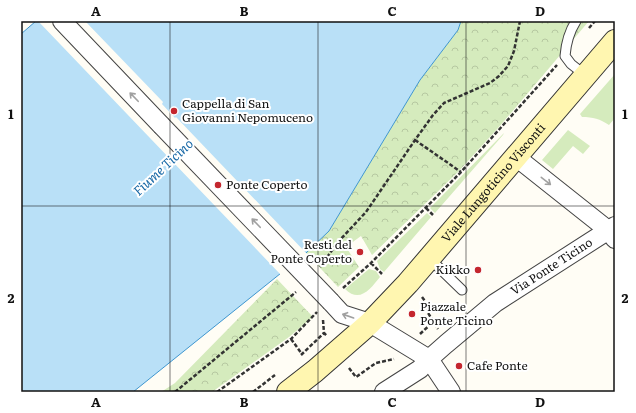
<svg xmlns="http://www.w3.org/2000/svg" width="636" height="413" viewBox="0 0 636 413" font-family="Literata,serif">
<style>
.park{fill:url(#park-crowns)}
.garden{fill:#d5ebbd}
.water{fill:#b9e0f7;stroke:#3f96cf}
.pier{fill:#fffdf5}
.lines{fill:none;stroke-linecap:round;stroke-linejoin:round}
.lane-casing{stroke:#444;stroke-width:11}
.street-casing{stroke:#444;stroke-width:20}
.secondary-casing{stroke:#333;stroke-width:24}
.path{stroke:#333;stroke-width:2.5;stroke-dasharray:4 2;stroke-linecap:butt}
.lane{stroke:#fff;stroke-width:9}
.street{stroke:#fff;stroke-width:18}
.secondary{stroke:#fff6b0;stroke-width:22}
.street-bridge-casing{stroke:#444;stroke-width:20;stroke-linecap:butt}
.street-bridge{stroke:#fff;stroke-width:18}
.oneway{stroke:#a0a0a0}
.grid{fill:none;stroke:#111;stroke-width:1;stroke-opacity:0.55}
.poi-dot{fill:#c4262e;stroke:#fff;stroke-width:1.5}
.labels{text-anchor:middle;stroke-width:4;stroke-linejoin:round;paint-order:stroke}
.poi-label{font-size:12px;fill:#111;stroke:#fff;text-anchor:start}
.street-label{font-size:12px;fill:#111;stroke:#fff}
.water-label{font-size:13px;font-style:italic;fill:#1768a6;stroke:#fff}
.neatline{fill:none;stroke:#111;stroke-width:1.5}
.grid-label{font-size:13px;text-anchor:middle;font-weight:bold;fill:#111}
</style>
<defs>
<pattern id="park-crowns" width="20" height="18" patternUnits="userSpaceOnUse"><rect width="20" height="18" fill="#d5ebbd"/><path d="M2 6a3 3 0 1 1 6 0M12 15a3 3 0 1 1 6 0" fill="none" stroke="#b6c8a1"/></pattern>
</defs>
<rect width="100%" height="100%" fill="#fffdf5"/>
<path class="park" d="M 461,21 L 589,21 L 499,127 L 457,173 L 372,255 L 361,236 L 346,247 L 359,267 L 338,287 L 306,253 L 329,231 L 420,80 L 458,30 Z
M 277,279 L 313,317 L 289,337 L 212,392 L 161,392 L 175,383 Z"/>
<path class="garden" d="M 615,74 L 615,118 L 609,125 C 600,119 593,117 582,117 L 580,114 Z
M 568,130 L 590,146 L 583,154 L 573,146 L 553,169 L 542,160 Z
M 504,133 L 503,135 L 435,213 L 430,208 Z
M 427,213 L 431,217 L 384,272 L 380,269 L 377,261 Z
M 369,269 L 376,271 L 380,277 C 371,288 360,304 345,289 Z"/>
<path class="water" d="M 36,21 L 461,21 L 458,30 L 420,80 L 329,231 L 306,253 L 133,392 L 21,392 L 21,34 Z"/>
<path class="pier" d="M 38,21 L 85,21 L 163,102 L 162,104 L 175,118 L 176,117 L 307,254 L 281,275 Z"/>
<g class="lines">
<g class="lane-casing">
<path id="lane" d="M 576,21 C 569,32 566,43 565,56 L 571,64 L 585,75
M 429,258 L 462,290"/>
</g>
<g class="street-casing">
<g id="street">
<path d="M 62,21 L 161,125"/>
<path d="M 516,157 L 608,230 L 615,239"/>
<path d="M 331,302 L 342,314 L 370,323 L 429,359 L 451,392"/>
<path id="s1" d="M 384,392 L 420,369 L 429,359 L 446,344 L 495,303 L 615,226"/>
</g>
</g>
<g class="secondary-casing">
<g id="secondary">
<path id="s2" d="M 288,392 L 315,371 L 370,323 L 408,283 L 615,41"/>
</g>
</g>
<path class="path" d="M 589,28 L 595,21
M 415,140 L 461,172
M 426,208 L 433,215
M 371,263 L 382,274
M 320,267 L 338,242 L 366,212 L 415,140 L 433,115 L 444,103 L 490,83 L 499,76 L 508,66 L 514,51 L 520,21
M 343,288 L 371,263 L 461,172 L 557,65
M 422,297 L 425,301 L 425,308 L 438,329
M 323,320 L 324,333 L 327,336
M 420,334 L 433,322
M 291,339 L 302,354
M 301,355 L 324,333
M 349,368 L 356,377 L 376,363 L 394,359
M 175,392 L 296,292
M 217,392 L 291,339 L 317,312
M 253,392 L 275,375"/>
<use href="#lane" class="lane"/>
<use href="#street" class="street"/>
<use href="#secondary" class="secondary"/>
<g class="street-bridge-casing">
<path id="street-bridge" d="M 161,125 L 331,302"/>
</g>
<use href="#street-bridge" class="street-bridge"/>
</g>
<defs><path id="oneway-shaft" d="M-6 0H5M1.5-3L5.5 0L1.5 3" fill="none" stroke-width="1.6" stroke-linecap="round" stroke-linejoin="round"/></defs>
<g class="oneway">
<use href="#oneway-shaft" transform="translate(134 97) rotate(-134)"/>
<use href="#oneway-shaft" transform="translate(546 181) rotate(38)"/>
<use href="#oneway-shaft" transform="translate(256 223) rotate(-134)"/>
<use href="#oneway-shaft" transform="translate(348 316) rotate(-161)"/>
</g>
<path class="grid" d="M 170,21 L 170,392M 318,21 L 318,392M 466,21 L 466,392M 21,206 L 615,206"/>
<g class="poi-dot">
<circle cx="174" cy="111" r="4"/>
<circle cx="218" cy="185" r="4"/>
<circle cx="360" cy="252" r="4"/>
<circle cx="478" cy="270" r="4"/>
<circle cx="412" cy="314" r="4"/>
<circle cx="459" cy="366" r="4"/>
</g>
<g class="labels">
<g class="poi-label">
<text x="182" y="108">Cappella di San<tspan x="182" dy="14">Giovanni Nepomuceno</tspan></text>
<text x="226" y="189">Ponte Coperto</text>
<text x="352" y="249" text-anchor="end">Resti del<tspan x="352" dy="14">Ponte Coperto</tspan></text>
<text x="470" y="274" text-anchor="end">Kikko</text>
<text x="420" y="311">Piazzale<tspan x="420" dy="14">Ponte Ticino</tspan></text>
<text x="467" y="370">Cafe Ponte</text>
</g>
<g class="street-label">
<text dy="4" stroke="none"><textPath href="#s2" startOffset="294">Viale Lungoticino Visconti</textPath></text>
<text dy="4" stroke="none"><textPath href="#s1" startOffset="210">Via Ponte Ticino</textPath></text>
</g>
<g class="water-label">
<text transform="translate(163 167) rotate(-43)" y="5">Fiume Ticino</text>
</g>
</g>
<rect width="636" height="413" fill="none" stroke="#ffffff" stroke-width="44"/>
<rect x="22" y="22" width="592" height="369" class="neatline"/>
<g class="grid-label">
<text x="96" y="16">A</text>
<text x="244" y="16">B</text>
<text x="392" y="16">C</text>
<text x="540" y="16">D</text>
<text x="11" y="119">1</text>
<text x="625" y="119">1</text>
<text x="11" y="303">2</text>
<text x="625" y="303">2</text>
<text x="96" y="407">A</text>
<text x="244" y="407">B</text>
<text x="392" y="407">C</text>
<text x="540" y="407">D</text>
</g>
</svg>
